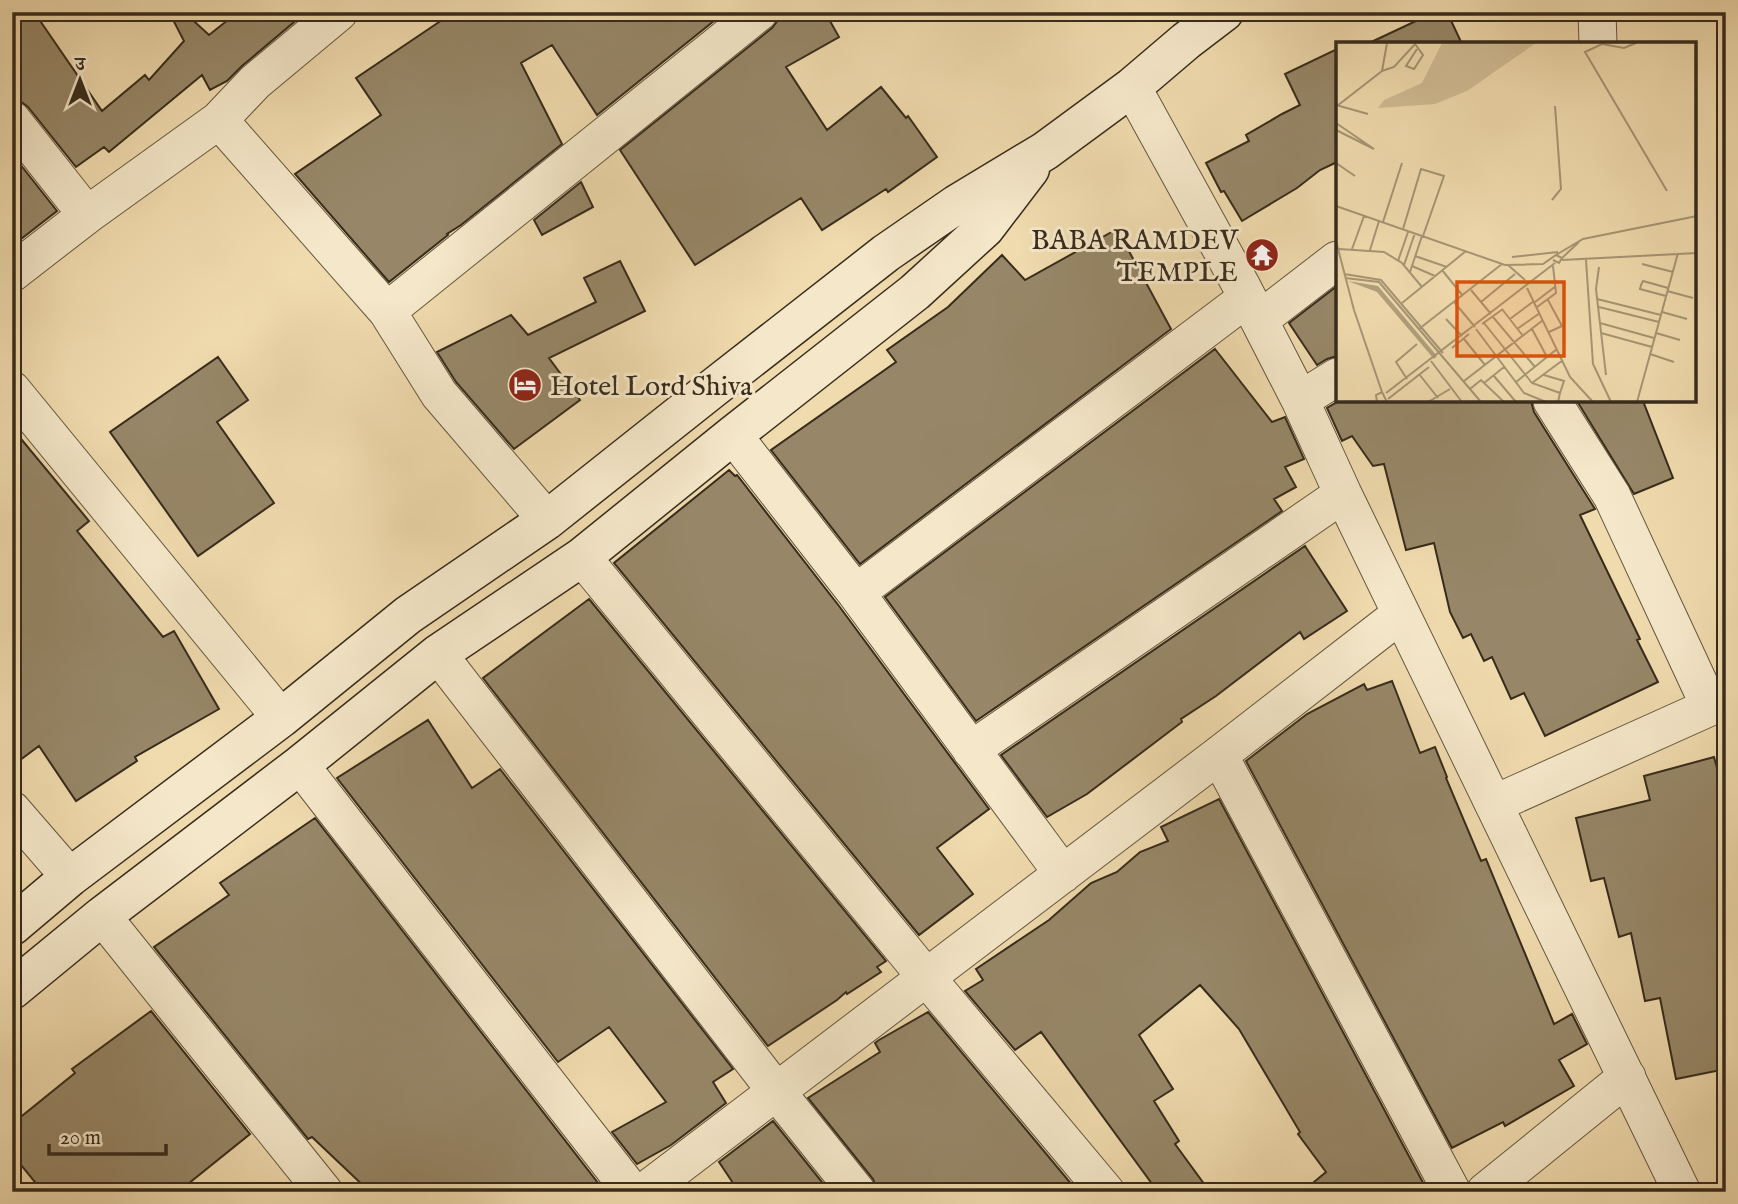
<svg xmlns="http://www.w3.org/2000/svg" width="1738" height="1204" viewBox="0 0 1738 1204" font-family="'IM FELL English','Noto Serif Devanagari',serif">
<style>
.building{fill:#978768;stroke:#372b1c;stroke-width:2}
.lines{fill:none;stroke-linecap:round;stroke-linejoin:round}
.street-casing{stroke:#655740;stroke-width:39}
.secondary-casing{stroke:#372b1c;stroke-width:41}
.street{stroke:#f5e8ca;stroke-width:37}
.secondary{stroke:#f5e8ca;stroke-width:38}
.labels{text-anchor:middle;stroke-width:6;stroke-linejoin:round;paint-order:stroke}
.poi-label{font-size:28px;fill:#372b1c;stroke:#f5e8ca;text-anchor:end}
.inset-road{fill:none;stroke:#a69574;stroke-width:2}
.view{fill:#d6540e;fill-opacity:0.15;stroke:#d6540e;stroke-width:3.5}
.inset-edge{fill:none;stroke:#372b1c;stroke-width:3.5}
</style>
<rect width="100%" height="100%" fill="#f0dbae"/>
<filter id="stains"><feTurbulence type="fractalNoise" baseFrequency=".00286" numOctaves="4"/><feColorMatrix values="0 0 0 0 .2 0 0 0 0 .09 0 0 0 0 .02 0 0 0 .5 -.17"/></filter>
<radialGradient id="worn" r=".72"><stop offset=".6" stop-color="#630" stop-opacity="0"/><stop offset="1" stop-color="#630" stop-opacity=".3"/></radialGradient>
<path class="building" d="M 30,12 L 34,12 L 102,111 L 145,75 L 149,80 L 184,41 L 169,12 L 184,12 L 209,35 L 238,12 L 306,12 L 242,66 L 227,81 L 210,90 L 202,75 L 109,152 L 104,147 L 76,167 L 28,107 L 20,101 L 12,100 L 12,24 Z
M 454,12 L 725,12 L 597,115 L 552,45 L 521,63 L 562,144 L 461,225 L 447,234 L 448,235 L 389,282 L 295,174 L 381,115 L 356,78 Z
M 779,12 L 825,12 L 839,37 L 786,67 L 827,130 L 881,87 L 906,118 L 908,116 L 937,157 L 888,192 L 886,189 L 822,230 L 801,198 L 695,265 L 620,150 L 772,28 L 778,20 Z
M 1435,12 L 1447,12 L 1462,44 L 1367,44 Z
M 1337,49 L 1337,162 L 1320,170 L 1297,188 L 1242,221 L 1224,191 L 1221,192 L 1206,163 L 1249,141 L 1246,135 L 1282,114 L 1300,105 L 1285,74 Z
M 12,154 L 57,211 L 12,246 Z
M 581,182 L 593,207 L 542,235 L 534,220 Z
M 1117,229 L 1171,329 L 860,564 L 771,450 L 896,362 L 887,350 L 948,307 L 1002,255 L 1025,280 Z
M 620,261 L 645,311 L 549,358 L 580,400 L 514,449 L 456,382 L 437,352 L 511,315 L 528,335 L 596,302 L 584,278 Z
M 1337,286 L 1337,356 L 1327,359 L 1317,365 L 1289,323 Z
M 1215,349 L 1272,422 L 1285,417 L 1304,459 L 1285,467 L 1296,487 L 1274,499 L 1282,511 L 976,721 L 885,597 Z
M 218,357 L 248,400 L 217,422 L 274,503 L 198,556 L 110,432 Z
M 1339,401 L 1531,401 L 1534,412 L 1595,509 L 1580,515 L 1640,639 L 1637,640 L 1658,682 L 1545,736 L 1524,693 L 1511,699 L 1492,657 L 1484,661 L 1471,634 L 1463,638 L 1450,612 L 1434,543 L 1406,550 L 1384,464 L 1373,466 L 1352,436 L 1342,441 L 1327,408 Z
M 1577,401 L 1643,401 L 1673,478 L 1634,494 Z
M 12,428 L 89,521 L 77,531 L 163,637 L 174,631 L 219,709 L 135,757 L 137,761 L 76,801 L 39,746 L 12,766 Z
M 729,470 L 735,476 L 737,475 L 839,606 L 989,809 L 937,848 L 973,894 L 919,935 L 614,563 Z
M 1305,546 L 1347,611 L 1304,639 L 1300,632 L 1216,696 L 1181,719 L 1182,722 L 1087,794 L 1047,817 L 1001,755 Z
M 589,599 L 886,961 L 877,967 L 881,972 L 847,994 L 846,992 L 837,1000 L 768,1046 L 483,678 Z
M 1392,681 L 1420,753 L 1435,747 L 1447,777 L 1446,778 L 1481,861 L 1486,859 L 1554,1024 L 1572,1014 L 1587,1044 L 1559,1060 L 1574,1086 L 1505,1126 L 1503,1122 L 1452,1148 L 1246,761 L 1307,714 L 1364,684 L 1367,690 Z
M 428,720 L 472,788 L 500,769 L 733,1069 L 713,1082 L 726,1103 L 671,1145 L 637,1164 L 612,1132 L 666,1102 L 609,1027 L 558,1062 L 337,778 Z
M 1714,757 L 1726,801 L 1726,1069 L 1676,1079 L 1660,998 L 1645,1001 L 1631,933 L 1619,937 L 1604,878 L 1591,881 L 1576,818 L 1650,800 L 1644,776 Z
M 1219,799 L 1428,1192 L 1302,1192 L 1326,1172 L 1298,1134 L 1300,1132 L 1239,1029 L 1200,985 L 1139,1035 L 1173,1089 L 1154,1101 L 1179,1141 L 1175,1144 L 1210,1192 L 1158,1192 L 1041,1032 L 1015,1050 L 965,991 L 983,980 L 976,969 L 1049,920 L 1091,883 L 1117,872 L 1140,852 L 1168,841 L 1161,827 Z
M 315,818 L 605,1192 L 370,1192 L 312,1137 L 308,1139 L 154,947 L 229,895 L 220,883 Z
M 151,1011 L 250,1134 L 178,1192 L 43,1192 L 12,1154 L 12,1124 L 75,1073 L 72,1069 Z
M 928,1012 L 1078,1192 L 878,1192 L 873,1179 L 808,1098 L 880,1052 L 875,1043 L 879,1040 Z
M 773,1121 L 830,1192 L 739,1192 L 719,1162 Z"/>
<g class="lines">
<g class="street-casing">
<path id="street" d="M 1597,12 L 1598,44
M 1132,87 L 1242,287 L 1300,400 L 1343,494 L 1682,1192
M 12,120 L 87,215
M 219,120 L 387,311 L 439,394 L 547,520
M 12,273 L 87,215 L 219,120 L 255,82 L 339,12
M 387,311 L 759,12
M 1259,320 L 1337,260
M 12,390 L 281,718
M 1300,400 L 1337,377
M 733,435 L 856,593 L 1063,874
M 582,557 L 926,977 L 1106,1192
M 856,593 L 1247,298
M 438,654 L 776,1091 L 857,1192
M 971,750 L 1343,494
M 1219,755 L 1452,1192
M 300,765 L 632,1192
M 1494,804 L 1710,707 L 1612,496 L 1552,401
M 12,810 L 70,877
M 102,916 L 324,1192
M 644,1192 L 1219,755 L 1401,614
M 1485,1192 L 1627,1077"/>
</g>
<g class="secondary-casing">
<path id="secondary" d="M 12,926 L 70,877 L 281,718 L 408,615 L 547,520 L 712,389 L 886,253 L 957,204 L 1045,151 L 1132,87 L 1186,41 L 1224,12
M 12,990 L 102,916 L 300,765 L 438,654 L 582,557 L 733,435 L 915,292 L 985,228 L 1030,169"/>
</g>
<use href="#street" class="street"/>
<use href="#secondary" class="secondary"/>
</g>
<defs>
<g id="temple-disc" transform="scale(1.75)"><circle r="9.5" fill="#8f2418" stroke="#f5e8ca"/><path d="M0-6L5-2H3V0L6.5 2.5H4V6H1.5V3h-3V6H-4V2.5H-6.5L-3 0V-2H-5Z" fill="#fff"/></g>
<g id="hotel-disc" transform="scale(1.75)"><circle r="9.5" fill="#8f2418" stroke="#f5e8ca"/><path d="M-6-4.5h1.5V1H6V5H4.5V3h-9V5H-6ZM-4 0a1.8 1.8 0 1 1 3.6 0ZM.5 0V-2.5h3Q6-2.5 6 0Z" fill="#fff"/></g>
</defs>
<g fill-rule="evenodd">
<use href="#temple-disc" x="1262" y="255"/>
<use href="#hotel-disc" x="525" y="385"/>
</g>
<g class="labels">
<g class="poi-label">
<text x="1238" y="249">BABA RAMDEV<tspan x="1238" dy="32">TEMPLE</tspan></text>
<text x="550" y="395" text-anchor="start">Hotel Lord Shiva</text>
</g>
</g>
<g transform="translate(1336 42)">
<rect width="360" height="360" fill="#f0dbae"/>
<path d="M 106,1 L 200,1 L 131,49 L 99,62 L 42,66 L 48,58 L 86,41 Z" fill="#d1bd95"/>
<path d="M 12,239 L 42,244 L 101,314 L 98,317 L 41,250 Z" fill="#b19f7c"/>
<path class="inset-road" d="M 51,1 L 46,29 L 58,25 L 79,2 L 87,13 L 78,27 L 70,24 L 81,7M 300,1 L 288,6 L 266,2 L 249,10 L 331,149M 0,63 L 32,72M 1,64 L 46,29M 0,81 L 38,107 L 0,88M 0,121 L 19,134M 216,158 L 225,147 L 219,64M 0,164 L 169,223 L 207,222 L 220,213 L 226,216 L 223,221 L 217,218M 47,180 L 66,121M 67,187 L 85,127 L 108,134 L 87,194M 0,199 L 18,268 L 46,350M 3,207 L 48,210 L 66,221 L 86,245M 16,207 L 28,174M 34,208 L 43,179M 220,213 L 247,197 L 361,174M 79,214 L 111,225M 176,215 L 222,210M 226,216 L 243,200M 226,218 L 361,211M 250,218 L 257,322 L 275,360M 62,219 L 72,190M 306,222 L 337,230M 68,223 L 79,191M 172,223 L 189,238M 76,224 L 99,234M 263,225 L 260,247 L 270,333M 106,228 L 127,254M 74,230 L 86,194M 8,232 L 45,238 L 107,311M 9,236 L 43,240 L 145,360M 191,246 L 234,335 L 257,360M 135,248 L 155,272M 331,249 L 357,256M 330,254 L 304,247 L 305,243 L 307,239 L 332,246M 261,257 L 325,273M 212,258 L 226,284 L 213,290M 118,260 L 139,285M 145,260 L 179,232M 199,260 L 220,244M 66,261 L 130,209M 201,265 L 220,251 L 217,224M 263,265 L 323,280M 166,267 L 187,294M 326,270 L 351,277M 157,275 L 199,325M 110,277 L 126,294M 174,277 L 198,259M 148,281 L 196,341 L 224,351 L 222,360M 264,281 L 318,296M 146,282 L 167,267M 83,287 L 166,222M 140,287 L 188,351 L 210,360M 181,287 L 204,271M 196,287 L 211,315M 265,291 L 316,305M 320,291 L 344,298M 128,297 L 149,323M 116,306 L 133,292M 314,312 L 338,320M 95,319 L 126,360M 83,332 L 102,356M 208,333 L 228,339 L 224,351M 158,334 L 180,360M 71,337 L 60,320 L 81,302M 128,339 L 207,278M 180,340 L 221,307M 148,341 L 168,325M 196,341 L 227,318M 134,347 L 145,338 L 168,360M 50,351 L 219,221M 52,357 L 93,325M 41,360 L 40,353 L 46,350 L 51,360M 92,360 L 114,347M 301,360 L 342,211"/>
<path class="view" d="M 121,240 L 228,240 L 228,314 L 121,314 Z"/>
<rect width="360" height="360" class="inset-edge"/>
</g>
<rect width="1738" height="1204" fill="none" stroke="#f0dbae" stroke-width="42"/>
<rect x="14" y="14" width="1710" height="1176" fill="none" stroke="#372b1c" stroke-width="3.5"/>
<rect x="21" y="21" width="1696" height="1162" fill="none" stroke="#372b1c" stroke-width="2"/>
<g transform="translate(80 80)" stroke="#f5e8ca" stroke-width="5" paint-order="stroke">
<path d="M0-5L12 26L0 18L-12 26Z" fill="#372b1c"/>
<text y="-10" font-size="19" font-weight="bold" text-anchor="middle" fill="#372b1c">उ</text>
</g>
<path d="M49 1144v10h117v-10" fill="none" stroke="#372b1c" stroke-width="3.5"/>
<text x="60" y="1144" font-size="21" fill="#372b1c" stroke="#f5e8ca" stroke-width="5" paint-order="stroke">20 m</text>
<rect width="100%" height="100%" filter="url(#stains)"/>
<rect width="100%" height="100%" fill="url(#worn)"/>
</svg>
